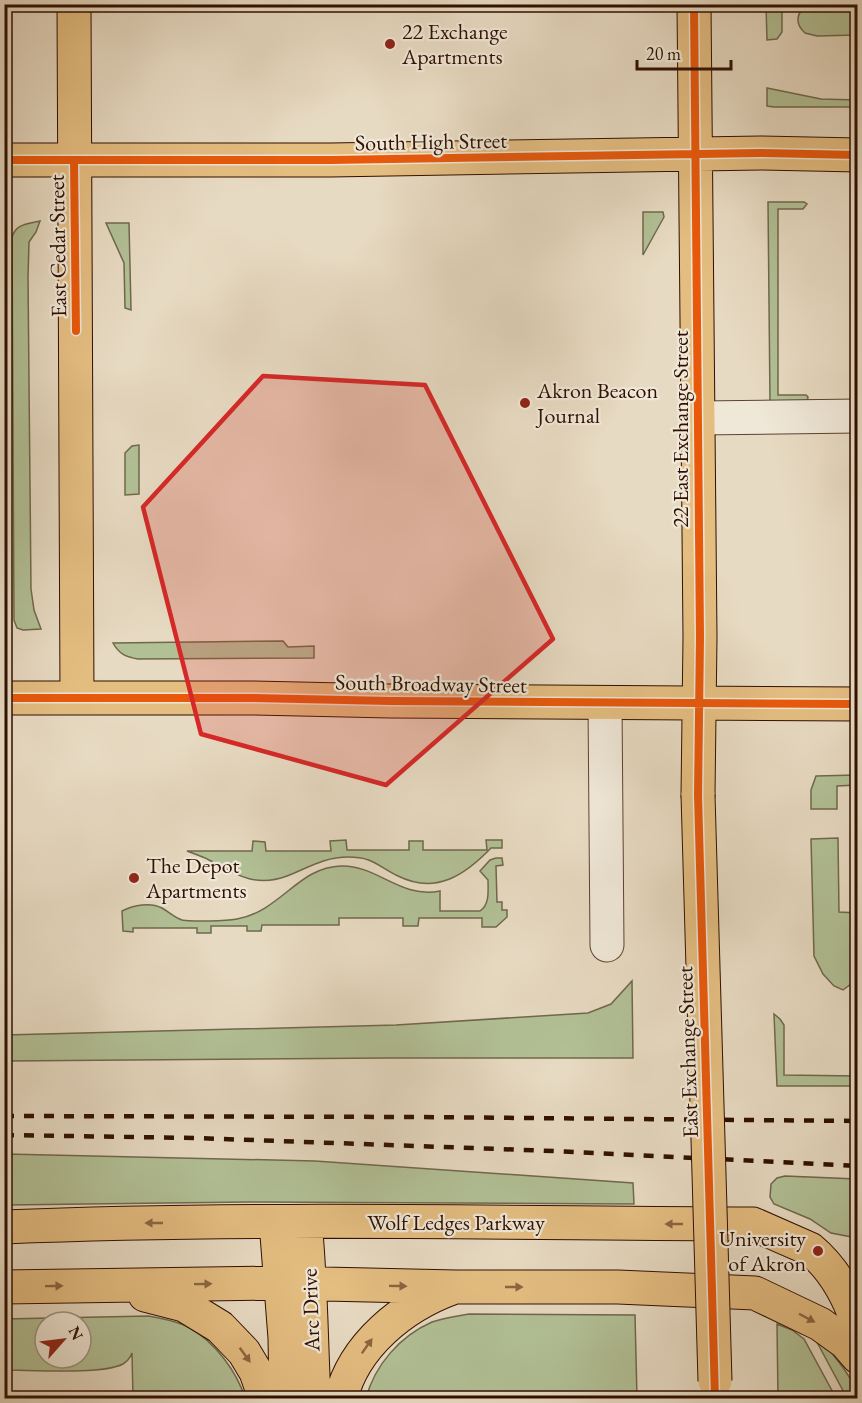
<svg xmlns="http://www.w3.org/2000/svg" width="862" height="1403" viewBox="0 0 862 1403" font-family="'EB Garamond',serif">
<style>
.green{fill:#b2c096;stroke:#70684c;stroke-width:1.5;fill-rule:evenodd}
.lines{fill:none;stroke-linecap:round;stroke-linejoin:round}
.minor-casing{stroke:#5d4231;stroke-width:35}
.major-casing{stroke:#2f0f01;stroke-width:35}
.minor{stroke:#efe7d7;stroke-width:33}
.major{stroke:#e4bd81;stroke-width:33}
.rail{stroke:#2f0f01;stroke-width:4.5;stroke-dasharray:10 10;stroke-linecap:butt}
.major-bridge-casing{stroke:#2f0f01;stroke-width:35;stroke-linecap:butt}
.major-bridge{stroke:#e4bd81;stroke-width:33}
.cycleway-casing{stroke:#efe7d7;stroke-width:11}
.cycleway{stroke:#e8590c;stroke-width:8}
.oneway{fill:#8a6641}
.marked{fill:#d62828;fill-opacity:0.2;stroke:#d62828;stroke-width:4.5;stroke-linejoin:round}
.poi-dot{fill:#8f2418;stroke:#efe7d7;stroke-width:2}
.labels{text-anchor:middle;stroke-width:4.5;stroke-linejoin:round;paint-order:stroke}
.poi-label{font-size:22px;fill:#2f0f01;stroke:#efe7d7;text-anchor:start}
.street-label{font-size:22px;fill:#2f0f01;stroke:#efe7d7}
</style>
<rect width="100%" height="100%" fill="#e7dac2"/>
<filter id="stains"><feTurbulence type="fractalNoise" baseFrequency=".00333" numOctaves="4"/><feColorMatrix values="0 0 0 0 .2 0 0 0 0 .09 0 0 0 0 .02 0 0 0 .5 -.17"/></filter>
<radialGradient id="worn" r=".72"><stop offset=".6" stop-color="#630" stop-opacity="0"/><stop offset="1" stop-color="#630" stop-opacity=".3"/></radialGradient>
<path class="green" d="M 766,5 L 782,5 L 782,32 L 777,39 L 767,40 Z
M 809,6 L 857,6 L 857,35 L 817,36 L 805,33 C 795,24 795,11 809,6 Z
M 767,88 L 821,99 L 857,100 L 857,107 L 774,107 L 767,106 Z
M 768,202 L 804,202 L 807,204 L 803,209 L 778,209 L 778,395 L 806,395 L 808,397 L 807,402 L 770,402 Z
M 643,212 L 663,212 L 664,217 L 643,255 Z
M 40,221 L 36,232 L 29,242 L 28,277 L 31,589 L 34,610 L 41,629 L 23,630 L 17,628 L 14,620 L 12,238 C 15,224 27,224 40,221 Z
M 106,223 L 129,223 L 131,310 L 125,308 L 124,263 Z
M 5,258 L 7,622 L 5,623 L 4,623 Z
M 139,445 L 139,494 L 125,495 L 125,453 L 132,446 Z
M 283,641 L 288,647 L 314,646 L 314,658 L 138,659 C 126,657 119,654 113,643 Z
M 857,775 L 857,785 L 837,786 L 837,809 L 811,809 L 811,790 L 816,776 Z
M 838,838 L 839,912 L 858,913 L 857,974 L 851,984 L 843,990 L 834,986 L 823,974 L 814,956 L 811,839 Z
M 346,840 L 347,850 L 409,850 L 409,841 L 423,841 L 423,850 L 487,850 L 486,840 L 502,840 L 502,848 L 491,848 C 465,875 436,895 398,876 C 377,866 374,857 348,857 C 324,857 308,868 287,876 C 255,888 235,874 209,860 C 202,856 194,854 187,851 L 252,851 L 253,841 L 265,842 L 266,851 L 331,851 L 330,841 Z
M 496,858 L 502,858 L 503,865 L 496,866 L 497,902 L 502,902 L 502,910 L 507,910 L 507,917 L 496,927 L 482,927 L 482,918 L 419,918 L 418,926 L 403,926 L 403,918 L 339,918 L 339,925 L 262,925 L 261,931 L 247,931 L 247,926 L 211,926 L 211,933 L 197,933 L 197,928 L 133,928 L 133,932 L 123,931 L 122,911 C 134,905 150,902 162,908 C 169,912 175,918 182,920 C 192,922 226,921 237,919 C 281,911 298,867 341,866 C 378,865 400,899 440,891 L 440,911 L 480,911 C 490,904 488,891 488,880 L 480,871 L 490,860 Z
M 632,981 L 633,1058 L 388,1058 L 5,1061 L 5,1035 L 396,1025 L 588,1013 L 611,1004 Z
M 774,1014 L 780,1019 L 784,1025 L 784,1075 L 857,1076 L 857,1086 L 777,1086 Z
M 5,1154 L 315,1161 L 633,1183 L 634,1204 L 249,1202 L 5,1205 Z
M 785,1176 L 857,1179 L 857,1238 L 831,1233 L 810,1219 L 774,1204 L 770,1197 L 771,1184 L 777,1178 Z
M 469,1314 L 635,1315 L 637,1398 L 366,1398 C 375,1365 400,1336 432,1322 C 443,1318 458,1316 469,1314 Z
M 149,1316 C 163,1319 178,1321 190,1328 C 215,1342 237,1372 245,1398 L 133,1398 L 132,1353 C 130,1358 128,1361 123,1364 C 102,1375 32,1370 5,1370 L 4,1319 ZM 45,1322 L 81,1322 L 81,1358 L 45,1358 Z
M 777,1324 L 792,1330 L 804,1339 L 836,1398 L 778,1398 Z
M 812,1333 C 826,1345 857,1380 857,1398 L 847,1398 Z"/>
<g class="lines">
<g class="minor-casing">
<path id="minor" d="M 698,418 L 858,416
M 605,703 L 607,945"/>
</g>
<g class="major-casing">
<path id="major" d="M 74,4 L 77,697
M 694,4 L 700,637 L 698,795
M 4,160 L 331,160 L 761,153 L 858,155
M 4,698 L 251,698 L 390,701 L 858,704
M 276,1222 L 285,1338 L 286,1398
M 305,1222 C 311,1281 311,1340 314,1398
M 4,1227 C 254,1217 504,1223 753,1224 L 810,1249 C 833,1268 849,1297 858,1325
M 4,1287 L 281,1283 L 456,1287 L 618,1287 L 755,1293 L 820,1324 L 845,1342 L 858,1357
M 145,1295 L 184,1305 L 220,1327 L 244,1352 L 256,1372 L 265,1398
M 341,1398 C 354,1345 403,1306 452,1288"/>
</g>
<use href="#minor" class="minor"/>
<use href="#major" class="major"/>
<path class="rail" d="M 4,1116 L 417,1117 L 858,1121
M 4,1135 L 196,1138 L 554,1151 L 858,1166"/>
<g class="major-bridge-casing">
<path id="major-bridge" d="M 698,795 L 715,1381"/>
</g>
<use href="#major-bridge" class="major-bridge"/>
<g class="cycleway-casing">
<path id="cycleway" d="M 694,4 L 700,637 L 698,795 L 715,1398
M 4,160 L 331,160 L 761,153 L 858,155
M 74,161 L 76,331
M 4,698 L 251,698 L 390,701 L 858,704"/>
</g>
<use href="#cycleway" class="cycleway"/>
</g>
<defs><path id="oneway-solid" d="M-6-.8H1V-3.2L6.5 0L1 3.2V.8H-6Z" transform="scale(1.5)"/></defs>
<g class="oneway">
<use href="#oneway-solid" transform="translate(154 1223) rotate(180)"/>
<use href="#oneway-solid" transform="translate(674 1224) rotate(-180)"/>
<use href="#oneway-solid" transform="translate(203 1284) rotate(-1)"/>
<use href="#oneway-solid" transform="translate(54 1286) rotate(-1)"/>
<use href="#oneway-solid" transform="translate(398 1286) rotate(1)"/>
<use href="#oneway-solid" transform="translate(514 1287)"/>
<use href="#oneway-solid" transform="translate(807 1318) rotate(28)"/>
<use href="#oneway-solid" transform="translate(367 1346) rotate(-55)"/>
<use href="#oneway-solid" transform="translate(245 1355) rotate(54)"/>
</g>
<path class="marked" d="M 263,376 L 425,385 L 553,639 L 386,785 L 201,734 L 143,507 Z"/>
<g class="poi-dot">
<circle cx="390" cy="44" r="6"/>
<circle cx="525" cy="403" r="6"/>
<circle cx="134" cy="878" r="6"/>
<circle cx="818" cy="1251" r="6"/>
</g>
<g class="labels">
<g class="poi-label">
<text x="402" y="39">22 Exchange<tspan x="402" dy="25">Apartments</tspan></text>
<text x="537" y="398">Akron Beacon<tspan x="537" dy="25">Journal</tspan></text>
<text x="146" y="873">The Depot<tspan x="146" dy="25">Apartments</tspan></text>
<text x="806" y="1246" text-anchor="end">University<tspan x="806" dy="25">of Akron</tspan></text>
</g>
<g class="street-label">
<text transform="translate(431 141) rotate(-1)" y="8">South High Street</text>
<text transform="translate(57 246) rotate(-91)" y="8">East Cedar Street</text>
<text transform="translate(680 429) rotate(-90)" y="8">22 East Exchange Street</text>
<text transform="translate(431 683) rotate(1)" y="8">South Broadway Street</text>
<text transform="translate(687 1052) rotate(-92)" y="8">East Exchange Street</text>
<text x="456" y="1230">Wolf Ledges Parkway</text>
<text transform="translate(310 1310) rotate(-92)" y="8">Arc Drive</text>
</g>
</g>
<rect width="862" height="1403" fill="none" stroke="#e7dac2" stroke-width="24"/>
<rect x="6" y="6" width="850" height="1391" fill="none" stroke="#2f0f01" stroke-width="3"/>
<rect x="12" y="12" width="838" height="1379" fill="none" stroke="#2f0f01" stroke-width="1.5"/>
<g transform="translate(63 1340) rotate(62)"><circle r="28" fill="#efe7d7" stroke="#a29181" stroke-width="1.5"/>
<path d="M0-4.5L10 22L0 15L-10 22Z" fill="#8f2418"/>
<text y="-9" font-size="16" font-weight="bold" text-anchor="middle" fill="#2f0f01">N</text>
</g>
<path d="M637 60v9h94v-9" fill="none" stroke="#2f0f01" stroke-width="3"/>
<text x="646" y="60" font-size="18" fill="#2f0f01" stroke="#efe7d7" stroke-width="4.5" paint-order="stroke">20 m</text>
<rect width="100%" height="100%" filter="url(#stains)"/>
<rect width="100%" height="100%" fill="url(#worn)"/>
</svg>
